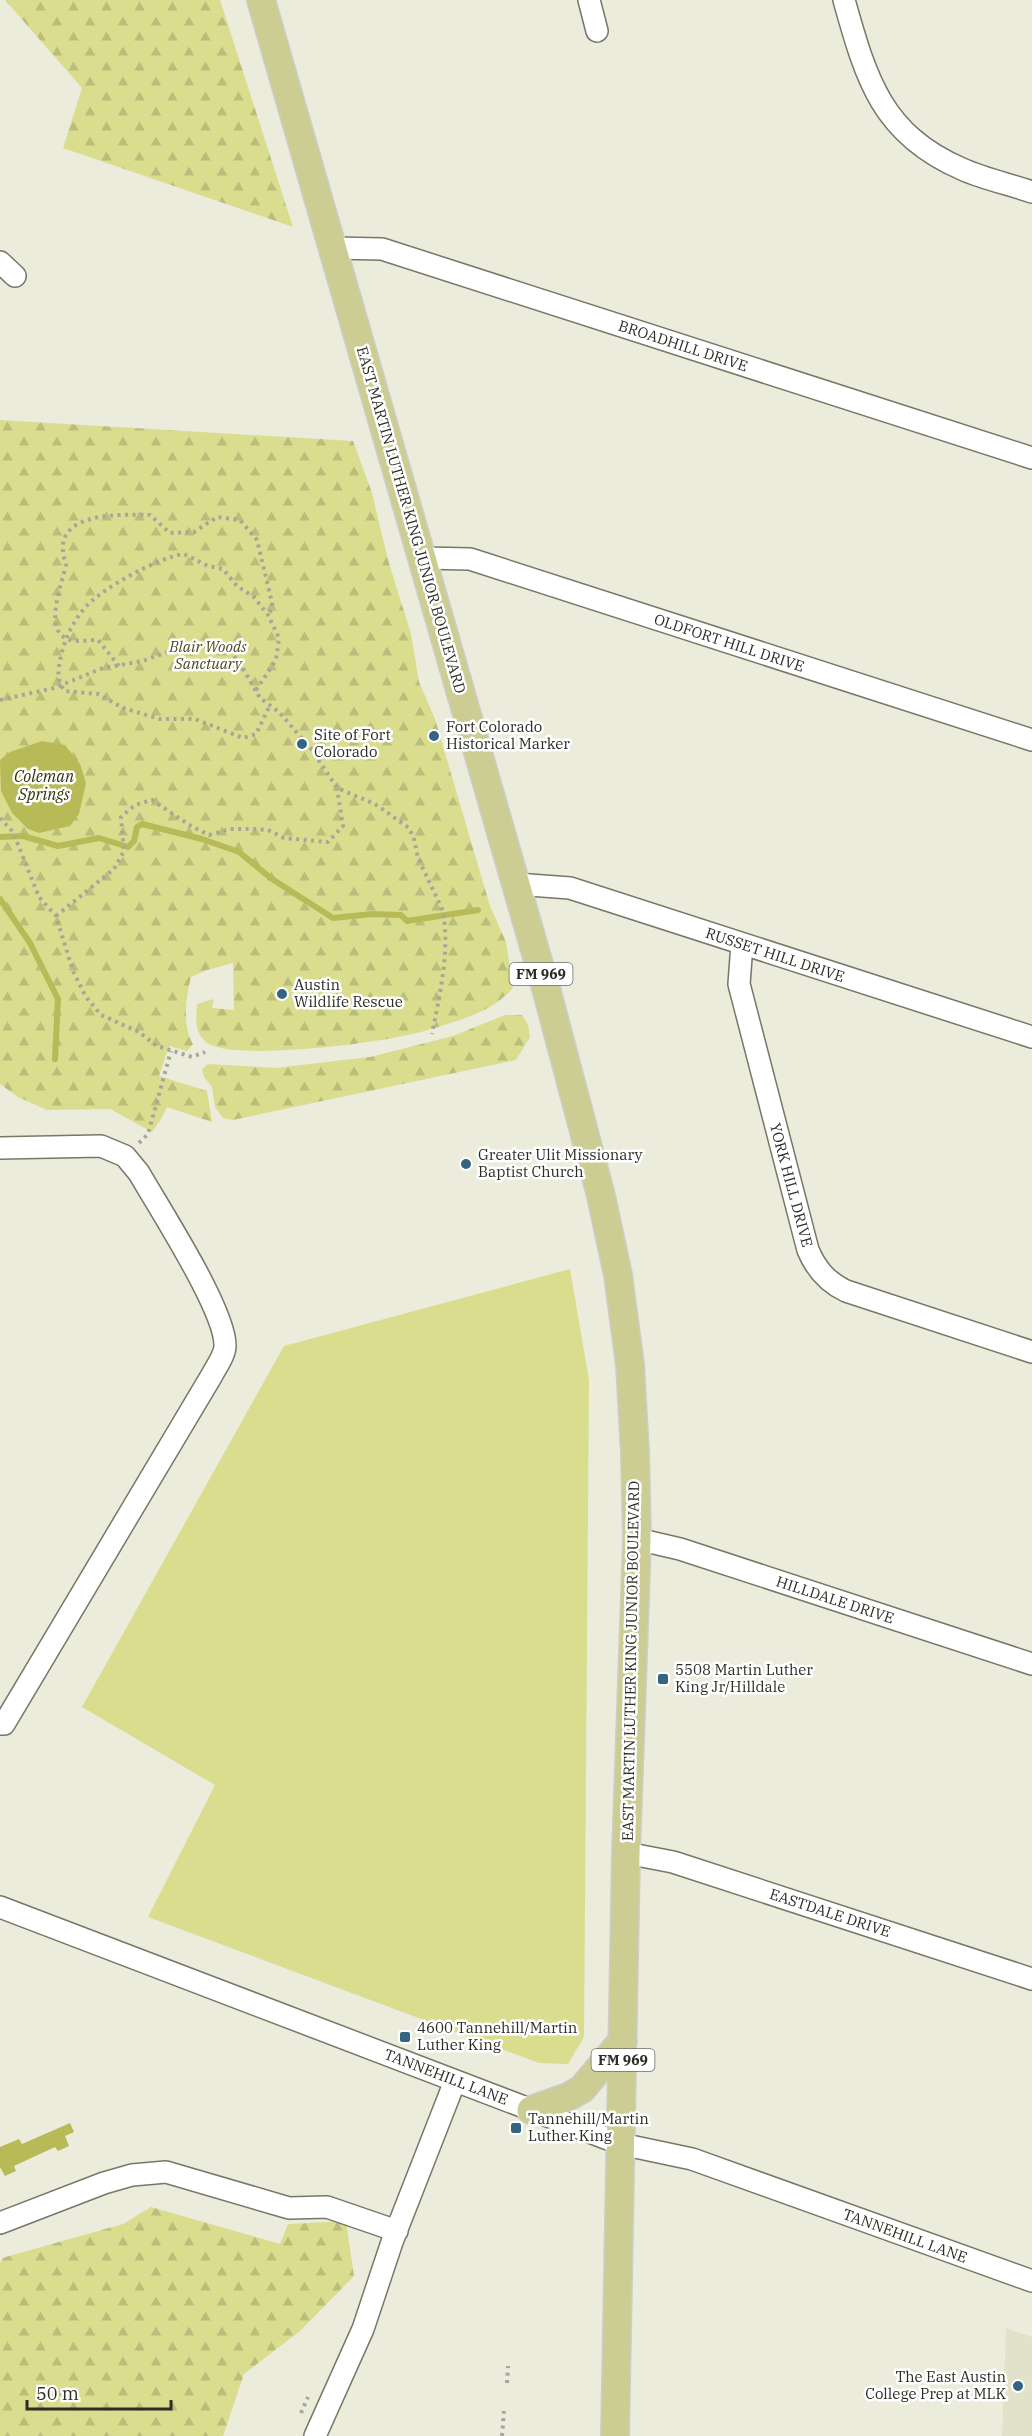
<svg xmlns="http://www.w3.org/2000/svg" width="1032" height="2436" viewBox="0 0 1032 2436" font-family="'IBM Plex Serif',serif">
<style>
.built{fill:#e1e2c9}
.green{fill:#dadd8e}
.forest{fill:url(#forest-firs)}
.water{fill:#b8ba58}
.lines{fill:none;stroke-linecap:round;stroke-linejoin:round}
.stream{stroke:#b8ba58;stroke-width:6}
.minor-casing{stroke:#777768;stroke-width:24}
.major-casing{stroke:#cdcdcb;stroke-width:30}
.path{stroke:#a6a79a;stroke-width:4;stroke-dasharray:3 4.5;stroke-linecap:butt}
.minor{stroke:#fff;stroke-width:21}
.major{stroke:#cccd92;stroke-width:27}
.poi-dot{fill:#336583;stroke:#fff;stroke-width:2}
.labels{text-anchor:middle;stroke-width:5;stroke-linejoin:round;paint-order:stroke}
.shield{fill:#fff;stroke:#6c6c68;stroke-width:1.5}
.shield-label{font-size:14px;font-weight:bold;fill:#2d2d27}
.street-label{font-size:15px;fill:#2d2d27;stroke:#fff}
.park-label{font-size:15px;font-style:italic;fill:#494a21;stroke:#fff}
.poi-label{font-size:15px;fill:#2d2d27;stroke:#fff;text-anchor:start}
.water-label{font-size:16px;font-style:italic;fill:#313207;stroke:#fff}
</style>
<defs>
<pattern id="forest-firs" width="22" height="20" patternUnits="userSpaceOnUse" patternTransform="scale(1.5)"><rect width="22" height="20" fill="#dadd8e"/><path d="M5 1l3.5 6h-7zM16 11l3.5 6h-7z" fill="#bbbe7a"/></pattern>
</defs>
<rect width="100%" height="100%" fill="#ebecdb"/>
<path class="built" d="M 1006,2328 L 1032,2337 L 1032,2436 L 1002,2436 Z"/>
<path class="green" d="M 570,1269 L 589,1380 L 584,2037 L 568,2064 L 539,2063 L 148,1917 L 215,1785 L 82,1707 L 284,1346 Z"/>
<path class="forest" d="M 5,0 L 220,0 L 293,227 L 63,148 L 82,88 Z
M 0,420 L 353,441 L 372,493 L 388,560 L 411,634 L 419,682 L 435,719 L 490,906 L 506,942 L 513,988 C 501,1002 485,1011 468,1017 C 438,1028 406,1037 374,1041 C 344,1046 227,1060 206,1042 C 194,1031 196,1018 197,1004 L 214,999 L 212,1008 L 234,1010 L 233,963 L 207,970 L 191,977 C 186,997 182,1026 193,1044 L 187,1051 L 169,1046 L 159,1076 L 207,1091 L 212,1122 L 167,1107 L 161,1119 L 152,1132 L 110,1109 L 47,1110 L 18,1097 L 0,1084 Z
M 505,1015 L 522,1015 L 528,1025 L 530,1037 L 516,1060 L 233,1120 L 223,1118 L 215,1107 L 212,1087 L 204,1077 L 202,1069 L 208,1064 L 275,1068 L 370,1057 L 453,1036 Z
M 151,2207 L 280,2244 L 288,2224 L 346,2221 L 354,2276 L 300,2331 L 244,2374 L 223,2436 L 0,2436 L 0,2264 L 2,2258 L 123,2224 Z"/>
<path class="water" d="M 42,741 L 65,745 L 80,764 L 86,783 L 79,814 L 70,826 L 39,833 L 28,829 L 12,813 L 1,791 L 0,760 L 10,752 Z
M 70,2123 L 74,2132 L 65,2136 L 69,2146 L 58,2151 L 55,2147 L 14,2166 L 16,2171 L 5,2176 L 0,2167 L 0,2147 L 19,2139 L 22,2144 Z"/>
<g class="lines">
<path class="stream" d="M 0,837 L 23,836 L 58,846 L 99,838 L 128,847 L 134,841 L 137,827 L 142,824 L 202,839 L 239,852 L 272,879 L 333,918 L 372,914 L 401,915 L 407,921 L 478,910
M 0,899 L 30,943 L 58,999 L 55,1059"/>
<g class="minor-casing">
<path id="minor" d="M 589,0 L 597,31
M 844,0 C 866,78 881,134 962,169 C 984,179 1009,184 1032,192
M 332,248 L 382,249 L 1032,458
M 0,262 L 15,276
M 423,558 L 470,559 L 1032,740
M 516,884 L 570,888 L 1032,1037
M 742,944 L 739,984 L 808,1250 C 816,1269 827,1282 846,1291 L 1032,1352
M 0,1148 L 101,1146 L 125,1156 L 139,1173 C 159,1208 226,1311 225,1346 C 225,1355 216,1367 212,1375 L 4,1724 L 0,1724
M 637,1539 L 680,1549 L 1032,1664
M 626,1853 L 673,1862 L 1032,1979
M 0,1907 L 621,2144 L 692,2159 L 1032,2281
M 0,2223 L 104,2183 L 132,2175 L 166,2172 L 289,2208 L 327,2207 L 397,2231
M 315,2436 L 363,2329 L 392,2242 L 455,2081"/>
</g>
<g class="major-casing">
<path id="major" d="M 261,0 L 547,992 L 601,1196 L 618,1275 L 630,1365 L 635,1453 L 637,1539 L 626,1853 L 615,2436
M 531,2110 L 568,2097 L 582,2089 L 623,2040"/>
</g>
<path class="path" d="M 119,666 L 98,640 C 90,640 77,642 70,640 C 41,632 63,583 66,564 C 47,512 117,514 150,515 L 170,533 L 194,532 L 217,517 L 240,520 L 257,540 L 273,607 L 268,615
M 256,690 L 276,660 L 279,638 L 268,615 L 254,597 L 237,586 L 223,569 L 208,566 L 184,554 C 159,557 98,590 83,610 C 72,624 65,639 61,656 C 58,668 56,681 65,691 L 98,694 L 123,708 L 160,719 L 195,719 L 243,738 L 256,734 L 270,705
M 0,700 L 54,688 L 103,668 L 143,661 L 170,651 L 195,650 L 208,644 L 217,644 L 228,649 L 241,665 L 260,698 L 279,712 L 312,750 L 337,788 L 375,804 L 409,828 L 414,839 L 418,858 L 443,911 C 450,952 440,993 432,1034
M 0,818 L 13,832 L 39,897 L 56,916 L 73,971 L 86,997 L 101,1015 L 139,1032 L 157,1046 L 192,1057 L 205,1052
M 56,916 L 114,869 L 124,851 L 121,817 L 135,805 L 152,800 L 191,826 L 209,835 L 230,829 L 253,829 L 268,830 L 284,838 L 328,842 L 343,826 L 337,789
M 139,1143 L 148,1134 L 171,1051
M 507,2383 L 508,2366
M 301,2413 L 308,2397
M 502,2436 L 504,2411"/>
<use href="#minor" class="minor"/>
<use href="#major" class="major"/>
</g>
<g class="poi-dot">
<circle cx="434" cy="736" r="6"/>
<circle cx="302" cy="744" r="6"/>
<circle cx="282" cy="994" r="6"/>
<circle cx="466" cy="1164" r="6"/>
<rect x="657" y="1673" width="12" height="12" rx="3"/>
<rect x="399" y="2031" width="12" height="12" rx="3"/>
<rect x="510" y="2122" width="12" height="12" rx="3"/>
<circle cx="1018" cy="2386" r="6"/>
</g>
<g class="labels">
<g class="shield">
<rect x="509.5" y="963" width="63" height="22" rx="4.5"/>
<rect x="591.5" y="2049" width="63" height="22" rx="4.5"/>
</g>
<g class="shield-label">
<text x="541" y="979">FM 969</text>
<text x="623" y="2065">FM 969</text>
</g>
<g class="street-label">
<text transform="translate(683 346) rotate(18)" y="5">BROADHILL DRIVE</text>
<text transform="translate(411 520) rotate(74)" y="5">EAST MARTIN LUTHER KING JUNIOR BOULEVARD</text>
<text transform="translate(729 643) rotate(18)" y="5">OLDFORT HILL DRIVE</text>
<text transform="translate(775 955) rotate(18)" y="5">RUSSET HILL DRIVE</text>
<text transform="translate(791 1185) rotate(75)" y="5">YORK HILL DRIVE</text>
<text transform="translate(835 1600) rotate(18)" y="5">HILLDALE DRIVE</text>
<text transform="translate(631 1661) rotate(-89)" y="5">EAST MARTIN LUTHER KING JUNIOR BOULEVARD</text>
<text transform="translate(830 1913) rotate(18)" y="5">EASTDALE DRIVE</text>
<text transform="translate(446 2077) rotate(21)" y="5">TANNEHILL LANE</text>
<text transform="translate(905 2236) rotate(20)" y="5">TANNEHILL LANE</text>
</g>
<g class="park-label">
<text x="208" y="652">Blair Woods<tspan x="208" dy="17">Sanctuary</tspan></text>
</g>
<g class="poi-label">
<text x="446" y="732">Fort Colorado<tspan x="446" dy="17">Historical Marker</tspan></text>
<text x="314" y="740">Site of Fort<tspan x="314" dy="17">Colorado</tspan></text>
<text x="294" y="990">Austin<tspan x="294" dy="17">Wildlife Rescue</tspan></text>
<text x="478" y="1160">Greater Ulit Missionary<tspan x="478" dy="17">Baptist Church</tspan></text>
<text x="675" y="1675">5508 Martin Luther<tspan x="675" dy="17">King Jr/Hilldale</tspan></text>
<text x="417" y="2033">4600 Tannehill/Martin<tspan x="417" dy="17">Luther King</tspan></text>
<text x="528" y="2124">Tannehill/Martin<tspan x="528" dy="17">Luther King</tspan></text>
<text x="1006" y="2382" text-anchor="end">The East Austin<tspan x="1006" dy="17">College Prep at MLK</tspan></text>
</g>
<g class="water-label">
<text x="44" y="782">Coleman<tspan x="44" dy="18">Springs</tspan></text>
</g>
</g>
<path d="M27 2400v9h144v-9" fill="none" stroke="#2d2d27" stroke-width="3"/>
<text x="36" y="2400" font-size="18" fill="#2d2d27" stroke="#ffffff" stroke-width="4.5" paint-order="stroke">50 m</text>
</svg>
